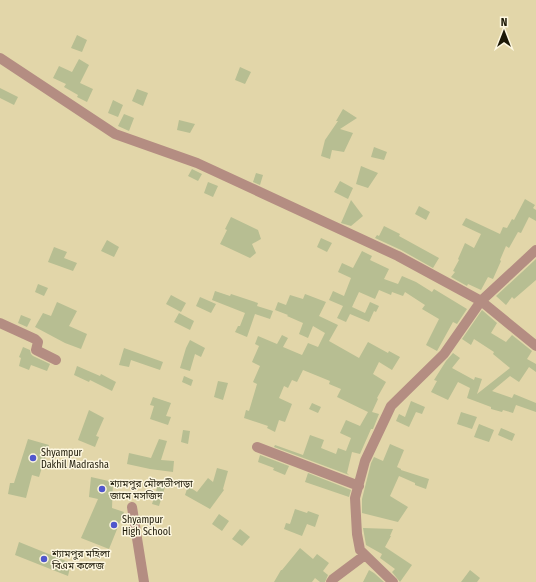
<svg xmlns="http://www.w3.org/2000/svg" width="536" height="582" viewBox="0 0 536 582" font-family="'Fira Sans Condensed','Noto Sans Bengali',sans-serif">
<style>
.building{fill:#b7be92}
.lines{fill:none;stroke-linecap:round;stroke-linejoin:round}
.street{stroke:#b48d82;stroke-width:10}
.poi-dot{fill:#5057cd;stroke:#fdf7e0;stroke-width:1.5}
.labels{text-anchor:middle;stroke-width:3;stroke-linejoin:round;paint-order:stroke}
.poi-label{font-size:10px;fill:#1c1807;stroke:#fdf7e0;text-anchor:start}
</style>
<rect width="100%" height="100%" fill="#e2d6a9"/>
<path class="building" d="M 77,35 L 87,40 L 82,52 L 71,48 Z
M 79,59 L 89,65 L 80,83 L 93,89 L 87,102 L 77,97 L 78,95 L 64,87 L 66,84 L 53,78 L 59,66 L 72,72 Z
M 240,67 L 251,72 L 245,84 L 235,80 Z
M 0,88 L 18,97 L 14,105 L 0,98 Z
M 137,89 L 148,93 L 143,106 L 132,101 Z
M 113,100 L 123,105 L 118,117 L 108,113 Z
M 343,109 L 357,118 L 340,129 L 353,133 L 344,152 L 332,150 L 330,159 L 321,156 L 325,140 L 338,121 L 336,121 Z
M 124,114 L 134,118 L 129,131 L 118,126 Z
M 179,120 L 195,124 L 190,133 L 177,130 Z
M 374,147 L 387,152 L 384,160 L 371,157 Z
M 361,166 L 378,173 L 368,188 L 356,184 Z
M 192,169 L 202,174 L 198,181 L 188,176 Z
M 256,173 L 263,175 L 260,185 L 253,182 Z
M 340,181 L 353,188 L 348,199 L 334,192 Z
M 208,182 L 218,186 L 213,197 L 204,193 Z
M 525,199 L 535,205 L 533,208 L 536,210 L 536,221 L 529,217 L 521,233 L 518,232 L 509,248 L 506,246 L 500,260 L 501,261 L 493,279 L 488,277 L 481,290 L 468,284 L 467,286 L 451,277 L 455,272 L 453,271 L 459,260 L 458,259 L 465,243 L 474,248 L 481,234 L 462,225 L 466,218 L 500,234 L 503,227 L 507,228 L 512,219 L 514,220 Z
M 351,200 L 363,216 L 351,226 L 341,223 Z
M 419,206 L 430,212 L 426,220 L 415,214 Z
M 231,217 L 258,230 L 261,239 L 252,244 L 256,253 L 250,258 L 220,244 L 227,230 L 225,229 Z
M 384,226 L 400,234 L 399,236 L 439,258 L 433,268 L 401,250 L 375,238 L 377,235 L 379,236 Z
M 321,238 L 332,243 L 327,252 L 317,247 Z
M 107,240 L 119,247 L 114,257 L 101,251 Z
M 54,247 L 67,252 L 64,258 L 77,263 L 73,271 L 48,262 Z
M 362,251 L 372,256 L 370,260 L 389,269 L 384,279 L 398,284 L 402,276 L 416,282 L 432,292 L 434,289 L 467,309 L 457,324 L 453,322 L 437,351 L 426,345 L 439,319 L 422,309 L 425,305 L 405,292 L 403,296 L 392,292 L 391,295 L 379,290 L 375,299 L 359,292 L 352,307 L 365,313 L 370,302 L 379,306 L 376,312 L 374,311 L 369,322 L 350,314 L 346,322 L 337,318 L 343,306 L 329,300 L 333,291 L 344,296 L 351,278 L 338,272 L 342,263 L 353,268 Z
M 536,259 L 536,280 L 514,299 L 512,297 L 506,305 L 496,296 Z
M 38,284 L 48,288 L 44,296 L 35,292 Z
M 215,291 L 230,296 L 231,294 L 258,303 L 257,306 L 273,311 L 270,319 L 255,314 L 247,337 L 235,332 L 238,326 L 240,326 L 245,313 L 212,300 Z
M 305,294 L 326,302 L 319,316 L 338,325 L 329,341 L 359,358 L 368,342 L 388,353 L 389,351 L 400,357 L 392,370 L 379,362 L 373,374 L 386,382 L 377,398 L 378,399 L 372,412 L 379,414 L 373,429 L 371,429 L 360,454 L 352,452 L 347,473 L 349,475 L 274,447 L 275,445 L 303,455 L 310,435 L 324,440 L 321,448 L 336,454 L 338,448 L 346,451 L 351,438 L 340,433 L 346,420 L 360,426 L 368,412 L 337,397 L 341,389 L 329,384 L 330,381 L 303,370 L 297,382 L 292,380 L 288,388 L 284,386 L 279,398 L 292,404 L 285,422 L 279,420 L 275,432 L 267,428 L 268,426 L 244,418 L 246,410 L 249,411 L 257,384 L 253,382 L 260,366 L 252,362 L 259,346 L 255,344 L 258,336 L 277,344 L 282,335 L 288,338 L 283,347 L 302,355 L 308,343 L 318,347 L 325,333 L 313,326 L 308,338 L 299,334 L 303,323 L 287,316 L 288,315 L 275,310 L 278,302 L 286,305 L 290,295 L 303,299 Z
M 171,295 L 186,303 L 181,312 L 166,304 Z
M 200,297 L 216,304 L 211,313 L 196,306 Z
M 57,302 L 77,311 L 69,326 L 87,334 L 81,349 L 65,343 L 35,327 L 43,313 L 51,316 Z
M 482,310 L 497,323 L 491,333 L 506,342 L 512,335 L 532,351 L 527,359 L 536,364 L 536,372 L 529,367 L 519,382 L 510,376 L 492,391 L 512,398 L 514,394 L 536,403 L 536,412 L 516,405 L 513,413 L 503,410 L 502,412 L 491,409 L 491,407 L 467,398 L 470,388 L 458,382 L 448,400 L 431,392 L 437,381 L 434,380 L 446,361 L 453,353 L 460,358 L 452,368 L 474,380 L 475,377 L 482,379 L 477,394 L 510,368 L 493,354 L 494,352 L 474,339 L 471,345 L 462,339 Z
M 179,313 L 194,321 L 190,330 L 174,322 Z
M 21,315 L 31,319 L 27,327 L 18,323 Z
M 190,340 L 205,348 L 201,357 L 195,354 L 190,371 L 180,368 L 186,348 Z
M 23,347 L 30,350 L 31,354 L 33,356 L 50,364 L 47,371 L 31,365 L 29,370 L 19,366 L 21,358 L 19,357 Z
M 124,348 L 163,362 L 160,370 L 131,360 L 129,367 L 119,365 Z
M 77,366 L 100,376 L 101,374 L 116,382 L 112,391 L 90,380 L 89,382 L 74,375 Z
M 184,376 L 193,380 L 191,386 L 182,382 Z
M 218,381 L 228,383 L 223,400 L 214,397 Z
M 153,397 L 171,403 L 166,416 L 171,417 L 168,425 L 150,419 L 154,406 L 150,405 Z
M 411,401 L 425,407 L 422,414 L 416,412 L 409,427 L 396,421 L 399,414 L 405,417 Z
M 312,403 L 321,407 L 318,413 L 309,409 Z
M 89,410 L 104,418 L 96,436 L 99,437 L 95,447 L 78,440 Z
M 461,412 L 477,417 L 472,429 L 457,424 Z
M 479,424 L 494,430 L 489,442 L 474,437 Z
M 501,428 L 515,434 L 512,441 L 498,435 Z
M 183,430 L 190,431 L 188,444 L 181,442 Z
M 28,439 L 49,445 L 39,477 L 32,475 L 26,498 L 8,494 L 10,483 L 14,483 Z
M 159,439 L 167,441 L 161,460 L 174,461 L 173,472 L 150,469 L 127,464 L 129,453 L 151,458 Z
M 390,444 L 404,450 L 397,467 L 401,469 L 401,470 L 429,479 L 426,489 L 415,485 L 415,483 L 399,476 L 390,496 L 408,507 L 398,522 L 362,513 L 362,499 L 371,463 L 374,457 L 383,461 Z
M 260,455 L 289,466 L 285,475 L 273,470 L 274,468 L 258,462 Z
M 217,468 L 228,471 L 223,489 L 224,490 L 210,509 L 185,495 L 188,486 L 197,492 L 208,478 L 213,482 Z
M 308,473 L 351,490 L 349,497 L 305,482 Z
M 91,477 L 113,482 L 112,508 L 124,512 L 109,549 L 81,538 L 98,499 L 89,497 Z
M 158,485 L 165,487 L 159,506 L 152,504 Z
M 295,509 L 307,513 L 308,511 L 319,515 L 315,527 L 307,524 L 302,536 L 284,529 L 286,523 L 290,524 Z
M 219,514 L 229,521 L 222,531 L 212,524 Z
M 363,528 L 393,529 L 390,536 L 391,536 L 385,547 L 412,565 L 400,582 L 392,572 L 395,569 L 380,558 L 382,554 L 366,545 Z
M 240,529 L 250,537 L 242,546 L 232,539 Z
M 19,542 L 71,563 L 68,576 L 15,555 Z
M 300,548 L 313,559 L 317,554 L 329,563 L 323,571 L 328,575 L 325,582 L 320,582 L 315,578 L 312,582 L 274,582 L 281,570 L 282,570 Z
M 369,570 L 374,573 L 384,582 L 363,582 Z
M 470,570 L 480,578 L 477,582 L 461,582 Z"/>
<g class="lines">
<path class="street" d="M 0,58 L 115,134 L 197,163 L 398,256 L 481,301 L 536,346
M 0,323 L 35,339 L 38,342 L 36,350 L 56,360
M 257,447 L 359,486
M 132,507 L 144,582
M 331,582 L 333,579 L 365,555
M 393,582 L 360,550 L 357,534 L 355,498 L 365,461 L 391,406 L 444,354 L 481,301 L 536,250"/>
</g>
<g class="poi-dot">
<circle cx="33" cy="458" r="4"/>
<circle cx="102" cy="489" r="4"/>
<circle cx="114" cy="525" r="4"/>
<circle cx="44" cy="559" r="4"/>
</g>
<g class="labels">
<g class="poi-label">
<text x="41" y="456">Shyampur<tspan x="41" dy="12">Dakhil Madrasha</tspan></text>
<text x="110" y="487">শ্যামপুর মৌলভীপাড়া<tspan x="110" dy="12">জামে মসজিদ</tspan></text>
<text x="122" y="523">Shyampur<tspan x="122" dy="12">High School</tspan></text>
<text x="52" y="557">শ্যামপুর মহিলা<tspan x="52" dy="12">বিএম কলেজ</tspan></text>
</g>
</g>
<g transform="translate(504 32)" stroke="#fdf7e0" stroke-width="3" paint-order="stroke">
<path d="M0-3L7 15L0 10L-7 15Z" fill="#1c1807"/>
<text y="-6" font-size="11" font-weight="bold" text-anchor="middle" fill="#1c1807">N</text>
</g>
</svg>
